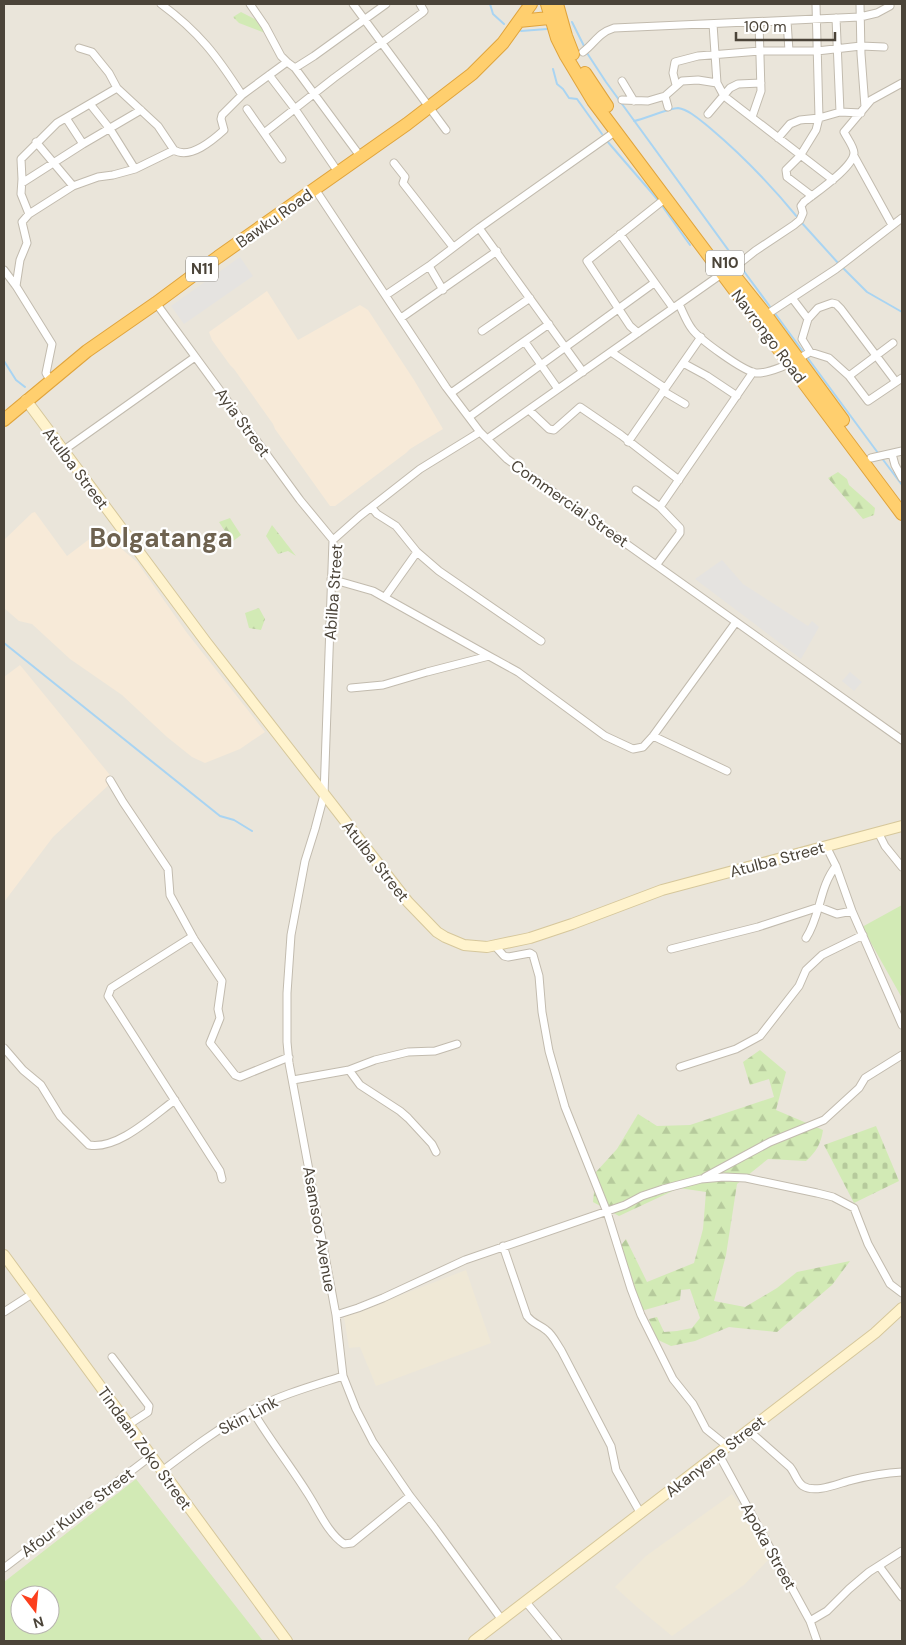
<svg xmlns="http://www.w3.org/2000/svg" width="906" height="1645" viewBox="0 0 906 1645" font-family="'DM Sans',sans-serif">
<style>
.residential{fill:#eae5da;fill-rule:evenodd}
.commercial{fill:#f7ead8}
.education{fill:#efe8d6}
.grass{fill:url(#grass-tufts)}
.forest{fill:url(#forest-firs)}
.cemetery{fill:url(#cemetery-stones)}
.pitch{fill:#d2eab5;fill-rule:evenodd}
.parking{fill:#e5e3e0}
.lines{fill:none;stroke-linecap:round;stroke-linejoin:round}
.stream{stroke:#a9d4f2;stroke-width:2}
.street-casing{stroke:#c2bbae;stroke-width:9}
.secondary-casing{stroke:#d6c79b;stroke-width:12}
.highway-casing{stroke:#e0a43c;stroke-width:14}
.street{stroke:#fff;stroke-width:7}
.secondary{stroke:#fff3cd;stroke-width:10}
.highway{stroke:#ffcf6e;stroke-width:12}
.labels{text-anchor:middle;stroke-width:4.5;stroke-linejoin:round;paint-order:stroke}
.shield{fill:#fff;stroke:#817c74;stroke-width:1}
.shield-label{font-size:15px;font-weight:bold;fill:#4b4439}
.street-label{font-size:16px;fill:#4b4439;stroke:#fff}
.town-label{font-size:26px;font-weight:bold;fill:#6e6250;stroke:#fff}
</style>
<defs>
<pattern id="grass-tufts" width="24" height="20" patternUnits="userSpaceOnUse" patternTransform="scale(1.25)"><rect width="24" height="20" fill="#d2eab5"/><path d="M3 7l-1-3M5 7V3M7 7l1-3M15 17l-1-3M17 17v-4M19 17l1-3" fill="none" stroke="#b6ca9c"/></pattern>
<pattern id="forest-firs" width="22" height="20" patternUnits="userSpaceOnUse" patternTransform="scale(1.25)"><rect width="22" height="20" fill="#d2eab5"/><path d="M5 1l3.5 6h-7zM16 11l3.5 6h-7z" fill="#b6ca9c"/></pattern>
<pattern id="cemetery-stones" width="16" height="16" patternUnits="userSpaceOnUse" patternTransform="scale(1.25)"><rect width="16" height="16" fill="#d2eab5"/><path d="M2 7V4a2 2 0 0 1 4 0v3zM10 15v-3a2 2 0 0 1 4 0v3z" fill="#b6ca9c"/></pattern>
</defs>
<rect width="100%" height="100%" fill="#f6f3ec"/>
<path class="residential" d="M 4,4 L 902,4 L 902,1641 L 4,1641 ZM 20,1595 L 50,1595 L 50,1625 L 20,1625 Z"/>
<path class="commercial" d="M 267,291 L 298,340 L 360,305 L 368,310 L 414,380 L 443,429 L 410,449 L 406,453 L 335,506 L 330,506 L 275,429 L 273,424 L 234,369 L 230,365 L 212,340 L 209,332 Z
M 35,512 L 67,556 L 104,528 L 117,545 L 137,562 L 187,633 L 265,732 L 240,749 L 205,763 L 192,757 L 167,737 L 122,695 L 70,659 L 32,624 L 19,621 L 4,608 L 4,540 L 32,513 Z
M 20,665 L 114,780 L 53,837 L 4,902 L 4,677 Z"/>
<path class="education" d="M 466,1270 L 491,1343 L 376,1386 L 360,1347 L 349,1348 L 344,1317 Z
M 732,1494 L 747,1515 L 770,1558 L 744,1585 L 672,1636 L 637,1607 L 615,1587 L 646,1556 Z"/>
<path class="grass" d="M 241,12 L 262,23 L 265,33 L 239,23 L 233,17 Z"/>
<path class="forest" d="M 838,472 L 847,479 L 849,485 L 875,508 L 874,515 L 863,519 L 828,478 Z
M 230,518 L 241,535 L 232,542 L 219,522 Z
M 272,525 L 296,556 L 288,551 L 278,554 L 266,536 Z
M 259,608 L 265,619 L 261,630 L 249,628 L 245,613 Z
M 760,1050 L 786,1072 L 776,1110 L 823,1130 C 821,1144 816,1152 806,1161 L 768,1159 L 737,1184 L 726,1255 L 714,1301 L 745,1307 L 777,1288 L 797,1272 L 850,1261 L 832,1285 L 777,1332 L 729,1327 L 695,1341 L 671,1346 L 656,1339 L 649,1319 L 657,1317 L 664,1332 L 677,1331 L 692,1328 L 700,1318 L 690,1289 L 681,1290 L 680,1300 L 641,1311 L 618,1249 L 626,1239 L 647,1282 L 694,1263 L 703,1229 L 706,1192 L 679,1188 L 619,1216 L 593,1202 L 596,1172 L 617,1149 L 638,1114 L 657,1126 L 690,1125 L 774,1097 L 769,1079 L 750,1085 L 743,1062 Z"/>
<path class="cemetery" d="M 876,1126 L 899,1181 L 854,1203 L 824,1145 Z"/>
<path class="pitch" d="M 902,905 L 902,998 L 862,927 Z
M 136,1479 L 263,1641 L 4,1641 L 4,1582 ZM 20,1595 L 50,1595 L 50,1625 L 20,1625 Z"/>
<path class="parking" d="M 240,257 L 253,276 L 184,324 L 171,306 Z
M 722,560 L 743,584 L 808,626 L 812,621 L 819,627 L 801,659 L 695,579 Z
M 850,672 L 862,682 L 854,691 L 842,681 Z"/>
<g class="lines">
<path class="stream" d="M 490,4 L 493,14 L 504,24
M 572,22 L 585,48
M 521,31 L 547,29
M 587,53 L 606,82 L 737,262
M 553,69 L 557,84 L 563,89 L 569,98 L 577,99 L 602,134
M 634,121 C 644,119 670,108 678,108 C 690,110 701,121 710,128 C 742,155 771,185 798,218
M 607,141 L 658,200 L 690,245
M 801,222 L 839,264
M 740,266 L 771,308
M 843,268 L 867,292 L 902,312
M 774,312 L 804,353
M 807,357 L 878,453
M 4,361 L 16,380 L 25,387
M 881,457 L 902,485
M 4,643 L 220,816 L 234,820 L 252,831"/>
<g class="street-casing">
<path id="street" d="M 161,4 C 199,32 217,56 242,95
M 353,4 L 446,130
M 860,4 L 861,54 L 865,107
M 836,18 L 840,112 L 861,113
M 787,21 L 789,51
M 713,24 L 717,83 L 724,96 L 833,180
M 79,48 L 92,52 L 109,73 L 117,88 L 158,126 L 174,150 C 190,160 213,140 224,130 L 221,119 L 222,115 L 242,95 L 287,62 L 281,56 L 265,26 L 250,4
M 583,52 C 595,43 598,33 614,28 L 860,17 L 877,13 L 890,6
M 287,62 L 295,68 L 314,56 L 386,4
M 295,68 L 360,156
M 269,75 L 295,109 L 338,172
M 622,81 L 634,101
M 676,85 L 673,73 L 675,62 L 698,56 L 760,51 L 817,51 L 861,46 L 884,47
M 665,96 L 668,107
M 622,100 L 648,101 L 665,96 L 682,81 L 698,80 L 717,83
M 90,104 L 110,129 L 135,169
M 247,109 L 282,159
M 708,114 L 730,88 L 738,84 L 761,83
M 752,117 L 761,91 L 759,22
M 66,118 L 83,144
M 264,133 L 334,78 L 422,13 L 424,11 L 420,4
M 778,138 L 790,124 L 800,120 L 819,118 L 840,112
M 36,142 L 73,186
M 854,156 L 892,225
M 394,163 L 405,177 L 403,183 L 453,247
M 22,183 L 83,144 L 141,110
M 315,189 L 446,387 L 480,432 L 507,459 L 902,740
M 812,196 L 787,177 L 786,170 L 800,156 L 816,130 L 819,118 L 816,4
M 29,214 L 21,194 L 22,179 L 21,159 L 57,123 L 117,88
M 479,228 L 583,372
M 620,234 L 673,308
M 429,266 L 443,290
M 4,270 L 16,286 L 52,344 L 46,373 L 50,380
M 16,286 L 20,260 L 27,243 L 22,222 L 29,214 L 73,186 L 98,177 L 113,175 L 135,169 L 174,150
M 386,295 L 429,266 L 479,228 L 616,131
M 792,298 L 808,319
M 156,303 L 300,500 L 333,540
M 679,304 C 683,312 686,321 692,329 C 699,339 743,371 756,373 C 767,374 780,367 790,364
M 766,315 L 836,269 L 902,218
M 401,318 L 497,251
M 482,331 L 530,298
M 638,333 L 630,326 L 587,261 L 666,198
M 525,342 L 558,389
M 611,352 L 665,388
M 810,352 L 802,339 L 808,319 L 818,308 L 832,303 L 836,304 L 841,309 L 896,382
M 798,359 L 810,352 L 829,358 L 849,376 L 868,401 L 902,378
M 683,363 L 707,376 L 737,396
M 849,376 L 893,343
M 663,391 L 685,404
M 451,393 L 549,324
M 529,410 L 549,429 L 554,430 L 580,407 L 621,435 L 679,480
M 469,417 L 654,283
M 480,432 L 420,469 L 360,516 L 333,540 L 324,795 L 315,829 L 305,861 L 291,935 L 287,993 L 287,1042 L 289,1063 L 336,1315 L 343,1376 L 356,1409 L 373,1442 L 410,1496 L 434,1527 L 502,1620
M 487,439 L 723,273 L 735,267 L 755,251 L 794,225 L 800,220 L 803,213 L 801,206 L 804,202 C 815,193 853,168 854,153 C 854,147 847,138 844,132 L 871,100 L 902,83
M 628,442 L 701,337
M 64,450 L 195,357
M 892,454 L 895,465 L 902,478
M 871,458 L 902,451
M 636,490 L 660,507 L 680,528 L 680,533 L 657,564
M 660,507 L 753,372
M 372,508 L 377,514 L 396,526 L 417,552 L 439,571 L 541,641
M 331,579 L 373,591 L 489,656 L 518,672 L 605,736 L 633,749 L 643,747 L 653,736 L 736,622
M 385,597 L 417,552
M 351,688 L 383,685 L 427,672 L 489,656
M 653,736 L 727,771
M 110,780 L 123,802 L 168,869 L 170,895 L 194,939 L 222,981 L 218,1009 L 220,1018 L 210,1043 L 235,1075 L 240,1077 L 289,1057
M 878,832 L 885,846 L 902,867
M 826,846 L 836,866 L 852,911 L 902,1025
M 806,938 C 821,915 819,887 836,866
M 194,939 L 190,938 L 111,988 L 108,996 L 220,1171 L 222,1179
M 495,946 L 504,956 L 508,957 L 530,953 L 533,955 L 539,976 L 542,1012 L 549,1051 L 565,1107 L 607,1212 L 631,1289 L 641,1315 L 673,1379 L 693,1404 L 706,1429 L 727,1446
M 671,949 L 758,927 L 819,907 L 837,914 L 852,911
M 4,1048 L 23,1070 L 41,1085 L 60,1116 L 89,1145 C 118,1150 153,1116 175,1100
M 680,1067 L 736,1049 L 760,1036 L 799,986 L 806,970 L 822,955 L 863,935
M 349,1070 L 360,1085 L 400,1111 L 408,1118 L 432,1144 L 436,1152
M 293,1080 L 349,1070 L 375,1060 L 408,1052 L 435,1051 L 457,1044
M 705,1177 L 770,1142 L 824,1120 L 859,1088 L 865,1078 L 902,1055
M 503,1246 L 527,1316 C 533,1324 539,1324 546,1330 C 553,1335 556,1343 561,1350 L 611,1446 L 616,1470 L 641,1514
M 4,1312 L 32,1294
M 336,1315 L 358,1308 L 383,1298 L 465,1260 L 625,1205 L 642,1196 L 663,1189 L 701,1179 L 724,1177 L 746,1178 L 817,1193 L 833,1197 L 854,1208 L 868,1244 L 890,1284 L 902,1293
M 112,1357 L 149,1406 L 148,1412 L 128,1425
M 252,1410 C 269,1439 290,1465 308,1494 C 319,1511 327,1532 344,1544 L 352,1543 L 410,1496
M 748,1430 L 790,1467 C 795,1473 797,1482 803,1486 C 816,1494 839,1483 852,1480 C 868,1476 886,1473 902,1472
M 718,1453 L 810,1621 L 817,1641
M 162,1471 C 191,1449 220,1427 252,1410 C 280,1395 312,1386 343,1376
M 879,1566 L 902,1597
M 4,1568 L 151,1456
M 526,1602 L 558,1641
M 810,1621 L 827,1611 L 849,1589 L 869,1572 L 902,1551"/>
</g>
<g class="secondary-casing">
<path id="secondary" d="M 26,400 L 206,642 L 408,902 L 437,932 L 445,937 L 464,945 L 487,947 L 530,938 L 572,924 L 662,890 L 902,826
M 4,1255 L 287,1641
M 474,1641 L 875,1333 L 902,1308"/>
</g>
<g class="highway-casing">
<path id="highway" d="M 547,4 L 557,38 L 566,56 L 593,101 L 902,514
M 557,4 L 566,36 L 573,54
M 519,21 L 559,17
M 585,73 L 607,106
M 730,270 L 766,315 L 843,420
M 4,420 L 87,351 L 156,303 L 218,257 L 407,124 L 472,74 L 503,43 L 531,4"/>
</g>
<use href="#street" class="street"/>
<use href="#secondary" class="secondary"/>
<use href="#highway" class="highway"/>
</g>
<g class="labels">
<g class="shield">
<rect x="706" y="250.5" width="38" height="25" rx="4"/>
<rect x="186" y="256.5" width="32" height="25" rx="4"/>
</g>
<g class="shield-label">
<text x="725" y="268">N10</text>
<text x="202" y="274">N11</text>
</g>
<g class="street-label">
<text transform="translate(274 218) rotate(-35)" y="6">Bawku Road</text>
<text transform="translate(769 336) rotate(53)" y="6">Navrongo Road</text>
<text transform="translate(243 422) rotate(54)" y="6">Ayia Street</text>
<text transform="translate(76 468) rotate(53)" y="6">Atulba Street</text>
<text transform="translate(570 503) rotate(35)" y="6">Commercial Street</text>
<text transform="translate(333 592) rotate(-86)" y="6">Abilba Street</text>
<text transform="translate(777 859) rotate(-15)" y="6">Atulba Street</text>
<text transform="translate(376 861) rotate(52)" y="6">Atulba Street</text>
<text transform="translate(320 1229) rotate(80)" y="6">Asamsoo Avenue</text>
<text transform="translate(248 1415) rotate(-28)" y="6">Skin Link</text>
<text transform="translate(145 1448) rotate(54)" y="6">Tindaan Zoko Street</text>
<text transform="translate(715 1456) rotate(-38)" y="6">Akanyene Street</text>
<text transform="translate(77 1512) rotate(-37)" y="6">Afour Kuure Street</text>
<text transform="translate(769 1546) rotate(61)" y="6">Apoka Street</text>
</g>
<g class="town-label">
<text x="161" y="547">Bolgatanga</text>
</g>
</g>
<rect width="906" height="1645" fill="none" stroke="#4b4439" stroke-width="10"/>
<g transform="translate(35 1610) rotate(164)"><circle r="24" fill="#ffffff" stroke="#b7b4b0"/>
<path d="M0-4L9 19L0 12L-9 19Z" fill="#fc3f1d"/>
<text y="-8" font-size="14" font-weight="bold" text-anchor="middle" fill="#4b4439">N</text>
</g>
<path d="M736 32v8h99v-8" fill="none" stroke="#4b4439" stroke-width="2.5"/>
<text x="744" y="32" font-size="15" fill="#4b4439" stroke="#ffffff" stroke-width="4" paint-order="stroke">100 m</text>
</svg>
